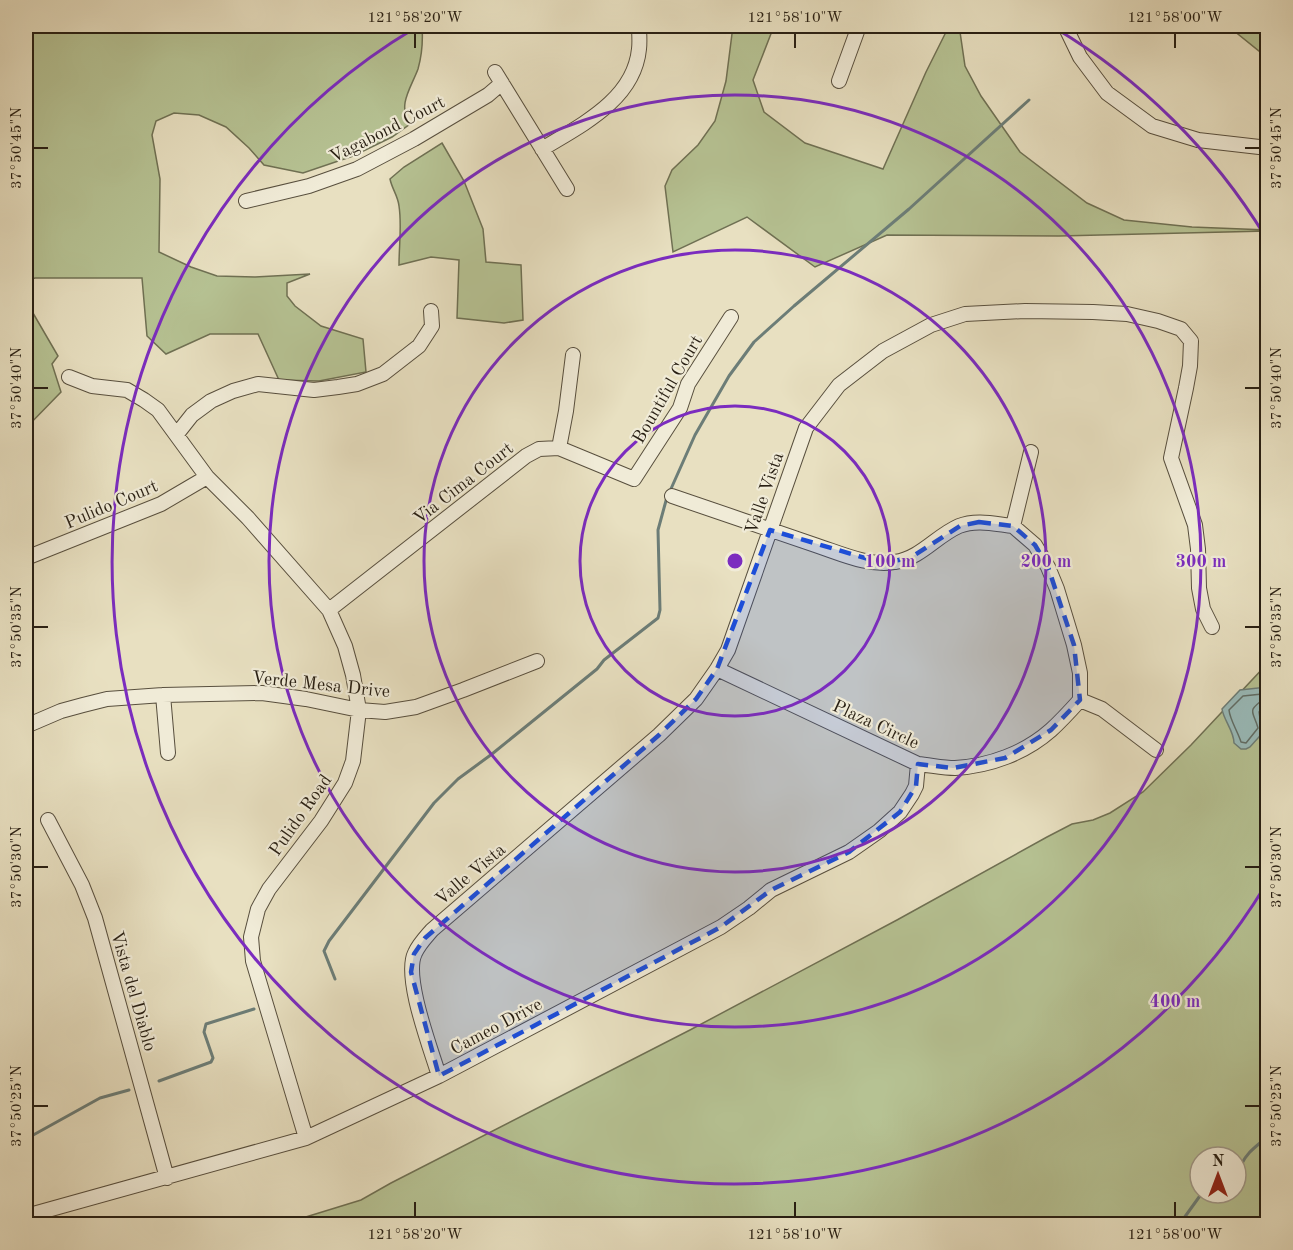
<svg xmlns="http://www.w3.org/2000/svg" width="1293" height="1250" viewBox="0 0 1293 1250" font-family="'Old Standard TT',serif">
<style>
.green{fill:#b6c293;stroke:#6f7053;stroke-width:1.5;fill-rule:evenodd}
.water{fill:#99bbba;stroke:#6c7d77;stroke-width:1.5}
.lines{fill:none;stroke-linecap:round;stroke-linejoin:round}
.shore{stroke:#606d66;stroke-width:1.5}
.stream{stroke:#6c7d77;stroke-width:3}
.minor-casing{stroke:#584f3e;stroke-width:16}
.minor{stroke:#f0ebd7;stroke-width:14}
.marked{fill:#1d4ed8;fill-opacity:0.2;stroke:#1d4ed8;stroke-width:4.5;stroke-dasharray:12 8;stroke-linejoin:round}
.ticks{fill:none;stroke:#281f13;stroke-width:2}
.ring{fill:none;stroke:#7b2cbf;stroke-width:3}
.labels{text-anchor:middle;stroke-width:4.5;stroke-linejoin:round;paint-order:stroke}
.street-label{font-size:18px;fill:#281f13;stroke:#f0ebd7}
.centre{fill:#7b2cbf;stroke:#f0ebd7;stroke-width:3}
.ring-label{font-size:18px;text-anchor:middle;font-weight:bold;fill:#7b2cbf;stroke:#f0ebd7;stroke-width:4.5;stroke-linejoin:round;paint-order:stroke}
.neatline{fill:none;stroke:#281f13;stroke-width:2}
.ticks-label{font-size:15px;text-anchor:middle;fill:#281f13}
</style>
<rect width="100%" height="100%" fill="#e8e0c1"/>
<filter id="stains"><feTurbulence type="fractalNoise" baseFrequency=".00333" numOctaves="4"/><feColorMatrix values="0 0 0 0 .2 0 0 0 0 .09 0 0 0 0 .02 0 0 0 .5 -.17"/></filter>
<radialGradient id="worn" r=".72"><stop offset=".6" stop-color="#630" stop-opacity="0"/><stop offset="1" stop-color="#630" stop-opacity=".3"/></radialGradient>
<path class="green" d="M 26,26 L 422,26 C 423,40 422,55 418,69 C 411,88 397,105 410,124 L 392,137 L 353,156 L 303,173 L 264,165 L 249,148 L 226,127 L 199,115 L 174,113 L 156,121 L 152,135 L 160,179 L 159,252 L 191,267 L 217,276 L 255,277 L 310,274 L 287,283 L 287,296 L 295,306 L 321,326 L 363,339 L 366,372 L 319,381 L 279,380 L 258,334 L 210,334 L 166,354 L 147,336 L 142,278 L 35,278 L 26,281 Z
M 733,26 L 774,26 L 753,80 L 764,112 L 805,143 L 883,169 L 926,72 L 947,30 L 960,32 L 965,66 L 981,96 L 1020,152 L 1087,203 L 1124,220 L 1192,227 L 1267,230 L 1267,231 L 1059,236 L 887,235 L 815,267 L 747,217 L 673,252 L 665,186 L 672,170 L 698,145 L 715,121 L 726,81 Z
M 1228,26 L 1267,26 L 1267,54 L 1259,51 Z
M 442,143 L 464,181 L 483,229 L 486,262 L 521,265 L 523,320 L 504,323 L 457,318 L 459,260 L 431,257 L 399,265 C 399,246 402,225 399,206 C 398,196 392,189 390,179 L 404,167 Z
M 26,301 L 58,356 L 52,364 L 61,392 L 26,428 Z
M 1267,664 L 1267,1224 L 283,1224 L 361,1200 L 391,1183 L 690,1030 L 897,920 L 1047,837 L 1072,824 L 1093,820 L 1110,813 L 1143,792 L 1191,745 ZM 1200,1157 L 1236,1157 L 1236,1193 L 1200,1193 Z"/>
<path class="water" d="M 1267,687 L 1267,704 L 1262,708 L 1259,712 L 1260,718 L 1267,723 L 1267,728 L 1250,747 L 1246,749 L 1241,749 L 1234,743 C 1234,731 1224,721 1222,709 L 1240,690 Z"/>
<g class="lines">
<path class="shore" d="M 1268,693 L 1265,695 L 1262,694 L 1243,696 L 1229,710 C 1230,720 1238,732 1241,742 L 1246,743 L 1258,728 C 1253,710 1246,712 1265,698 L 1268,699"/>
<path class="stream" d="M 670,491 L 695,435 L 729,376 L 754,342 L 794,306 L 909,209 L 1029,100
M 335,979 L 324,951 L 329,941 L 434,803 L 458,779 L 492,754 L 597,669 L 604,660 L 658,618 L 660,610 L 658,530 L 667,497
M 159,1081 L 211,1062 L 213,1058 L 204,1032 L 206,1024 L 254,1009
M 26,1139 L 100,1098 L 129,1090
M 1241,1165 C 1248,1151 1256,1147 1268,1136
M 1184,1224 L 1184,1218 L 1202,1193"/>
<g class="minor-casing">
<path id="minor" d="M 1065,26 L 1080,57 L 1107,93 L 1152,126 L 1198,140 L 1268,148
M 495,72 L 567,189
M 839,81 L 859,26
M 542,149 C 581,125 634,100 639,49 C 640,41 639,33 639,26
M 246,201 L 309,186 L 357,169 L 414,139 L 488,95 L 502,83
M 69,377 L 92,386 L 127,390 L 144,400 L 158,410 L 207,477 L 248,518 L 329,610 L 345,646 L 353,675 L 359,710 L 353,761 L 345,783 L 321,821 L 269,889 L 258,909 L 251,937 L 253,961 L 306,1138
M 177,434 L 192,415 L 211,401 L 233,391 L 258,384 L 314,390 L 338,387 L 357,384 L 383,374 L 419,346 L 432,326 L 431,311
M 559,448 L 566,411 L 573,355
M 672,496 C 720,512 767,529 815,545 C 840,553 869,567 895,562 C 921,558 936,536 959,526 C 976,519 995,524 1013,526 L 1031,452
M 1013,526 L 1035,545 L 1048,567 L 1057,589 L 1074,645 L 1080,673 L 1080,700
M 26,558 L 161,504 L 207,477
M 329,610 L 526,456 L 539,449 L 559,448 L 634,479 L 680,408 L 688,384 L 731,317
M 717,669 L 918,764 C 930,765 943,768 955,768 C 990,766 1025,753 1051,730 C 1062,720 1071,710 1080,700
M 163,695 L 168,753
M 1080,700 L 1102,709 L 1156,750
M 26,726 L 61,711 L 83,705 L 107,699 L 163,695 L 262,693 L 306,699 L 359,710 L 385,712 L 416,707 L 463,690 L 537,661
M 48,820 L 82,885 L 95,918 L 167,1178
M 439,1076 C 431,1049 403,977 415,953 C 419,944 426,937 432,930 L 659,735 L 696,699 L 717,669 L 728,650 L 806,428 L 839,385 L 883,351 L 931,325 L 965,314 L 1025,311 L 1093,312 L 1127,314 L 1158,321 L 1181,329 L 1191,341 L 1190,366 L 1186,388 L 1171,458 L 1195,525 L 1198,549 L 1199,588 L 1203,609 L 1212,627
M 26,1216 L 306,1138 L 439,1076 L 721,927 L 749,908 L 771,890 L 849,852 L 879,831 L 900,812 L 912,794 L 916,786 L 918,764"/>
</g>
<use href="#minor" class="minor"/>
</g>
<path class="marked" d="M 979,522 L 1013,526 L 1035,545 L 1048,567 L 1074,645 L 1080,700 L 1051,730 L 1005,758 L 953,768 L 918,764 L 916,786 L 900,812 L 849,852 L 771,890 L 721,927 L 439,1076 L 411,972 L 414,954 L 425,938 L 659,735 L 696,699 L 717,669 L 770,530 L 882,563 L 910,558 L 960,526 Z"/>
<path class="ticks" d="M 415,33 L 415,48M 795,33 L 795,48M 1175,33 L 1175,48M 33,148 L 48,148M 1245,148 L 1260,148M 33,388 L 48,388M 1245,388 L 1260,388M 33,627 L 48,627M 1245,627 L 1260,627M 33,867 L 48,867M 1245,867 L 1260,867M 33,1106 L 48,1106M 1245,1106 L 1260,1106M 415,1202 L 415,1217M 795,1202 L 795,1217M 1175,1202 L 1175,1217"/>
<g class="ring">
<circle cx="735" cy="561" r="155"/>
<circle cx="735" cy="561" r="311"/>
<circle cx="735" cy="561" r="466"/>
<path d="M1265 886A622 622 0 1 1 415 28M1055 28A622 622 0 0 1 1265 236"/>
</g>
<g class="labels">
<g class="street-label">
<text transform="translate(387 129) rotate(-27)" y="6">Vagabond Court</text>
<text transform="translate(667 389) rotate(-60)" y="6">Bountiful Court</text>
<text transform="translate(463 483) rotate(-38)" y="6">Via Cima Court</text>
<text transform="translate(764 493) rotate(-71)" y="6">Valle Vista</text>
<text transform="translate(111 504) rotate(-23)" y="6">Pulido Court</text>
<text transform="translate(321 684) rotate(6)" y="6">Verde Mesa Drive</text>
<text transform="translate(876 724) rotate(25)" y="6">Plaza Circle</text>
<text transform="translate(300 815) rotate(-55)" y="6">Pulido Road</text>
<text transform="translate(470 874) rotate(-40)" y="6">Valle Vista</text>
<text transform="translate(134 991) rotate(74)" y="6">Vista del Diablo</text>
<text transform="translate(496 1026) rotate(-28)" y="6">Cameo Drive</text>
</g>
</g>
<circle cx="735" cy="561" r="9" class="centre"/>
<g class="ring-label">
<text x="890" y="567">100 m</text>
<text x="1046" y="567">200 m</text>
<text x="1201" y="567">300 m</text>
<text x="1175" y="1007">400 m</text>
</g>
<rect width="1293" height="1250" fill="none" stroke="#e8e0c1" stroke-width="66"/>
<g transform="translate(1218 1175)"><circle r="28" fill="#f0ebd7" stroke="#a09989" stroke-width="1.5"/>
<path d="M0-4.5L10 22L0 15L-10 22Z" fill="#8f2418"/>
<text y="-9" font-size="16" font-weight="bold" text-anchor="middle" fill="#281f13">N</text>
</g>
<rect x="33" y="33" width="1227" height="1184" class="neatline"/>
<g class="ticks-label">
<text x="415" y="22">121°58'20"W</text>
<text x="795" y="22">121°58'10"W</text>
<text x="1175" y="22">121°58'00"W</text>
<text transform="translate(16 148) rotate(-90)" y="5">37°50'45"N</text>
<text transform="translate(1276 148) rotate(-90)" y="5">37°50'45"N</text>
<text transform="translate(16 388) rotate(-90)" y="5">37°50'40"N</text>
<text transform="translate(1276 388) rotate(-90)" y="5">37°50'40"N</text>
<text transform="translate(16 627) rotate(-90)" y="5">37°50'35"N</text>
<text transform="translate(1276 627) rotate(-90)" y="5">37°50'35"N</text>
<text transform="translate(16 867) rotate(-90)" y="5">37°50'30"N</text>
<text transform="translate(1276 867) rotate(-90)" y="5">37°50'30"N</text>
<text transform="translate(16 1106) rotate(-90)" y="5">37°50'25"N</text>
<text transform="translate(1276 1106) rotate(-90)" y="5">37°50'25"N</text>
<text x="415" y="1239">121°58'20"W</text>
<text x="795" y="1239">121°58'10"W</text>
<text x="1175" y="1239">121°58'00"W</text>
</g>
<rect width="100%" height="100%" filter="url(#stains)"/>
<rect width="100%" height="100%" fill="url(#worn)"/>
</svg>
